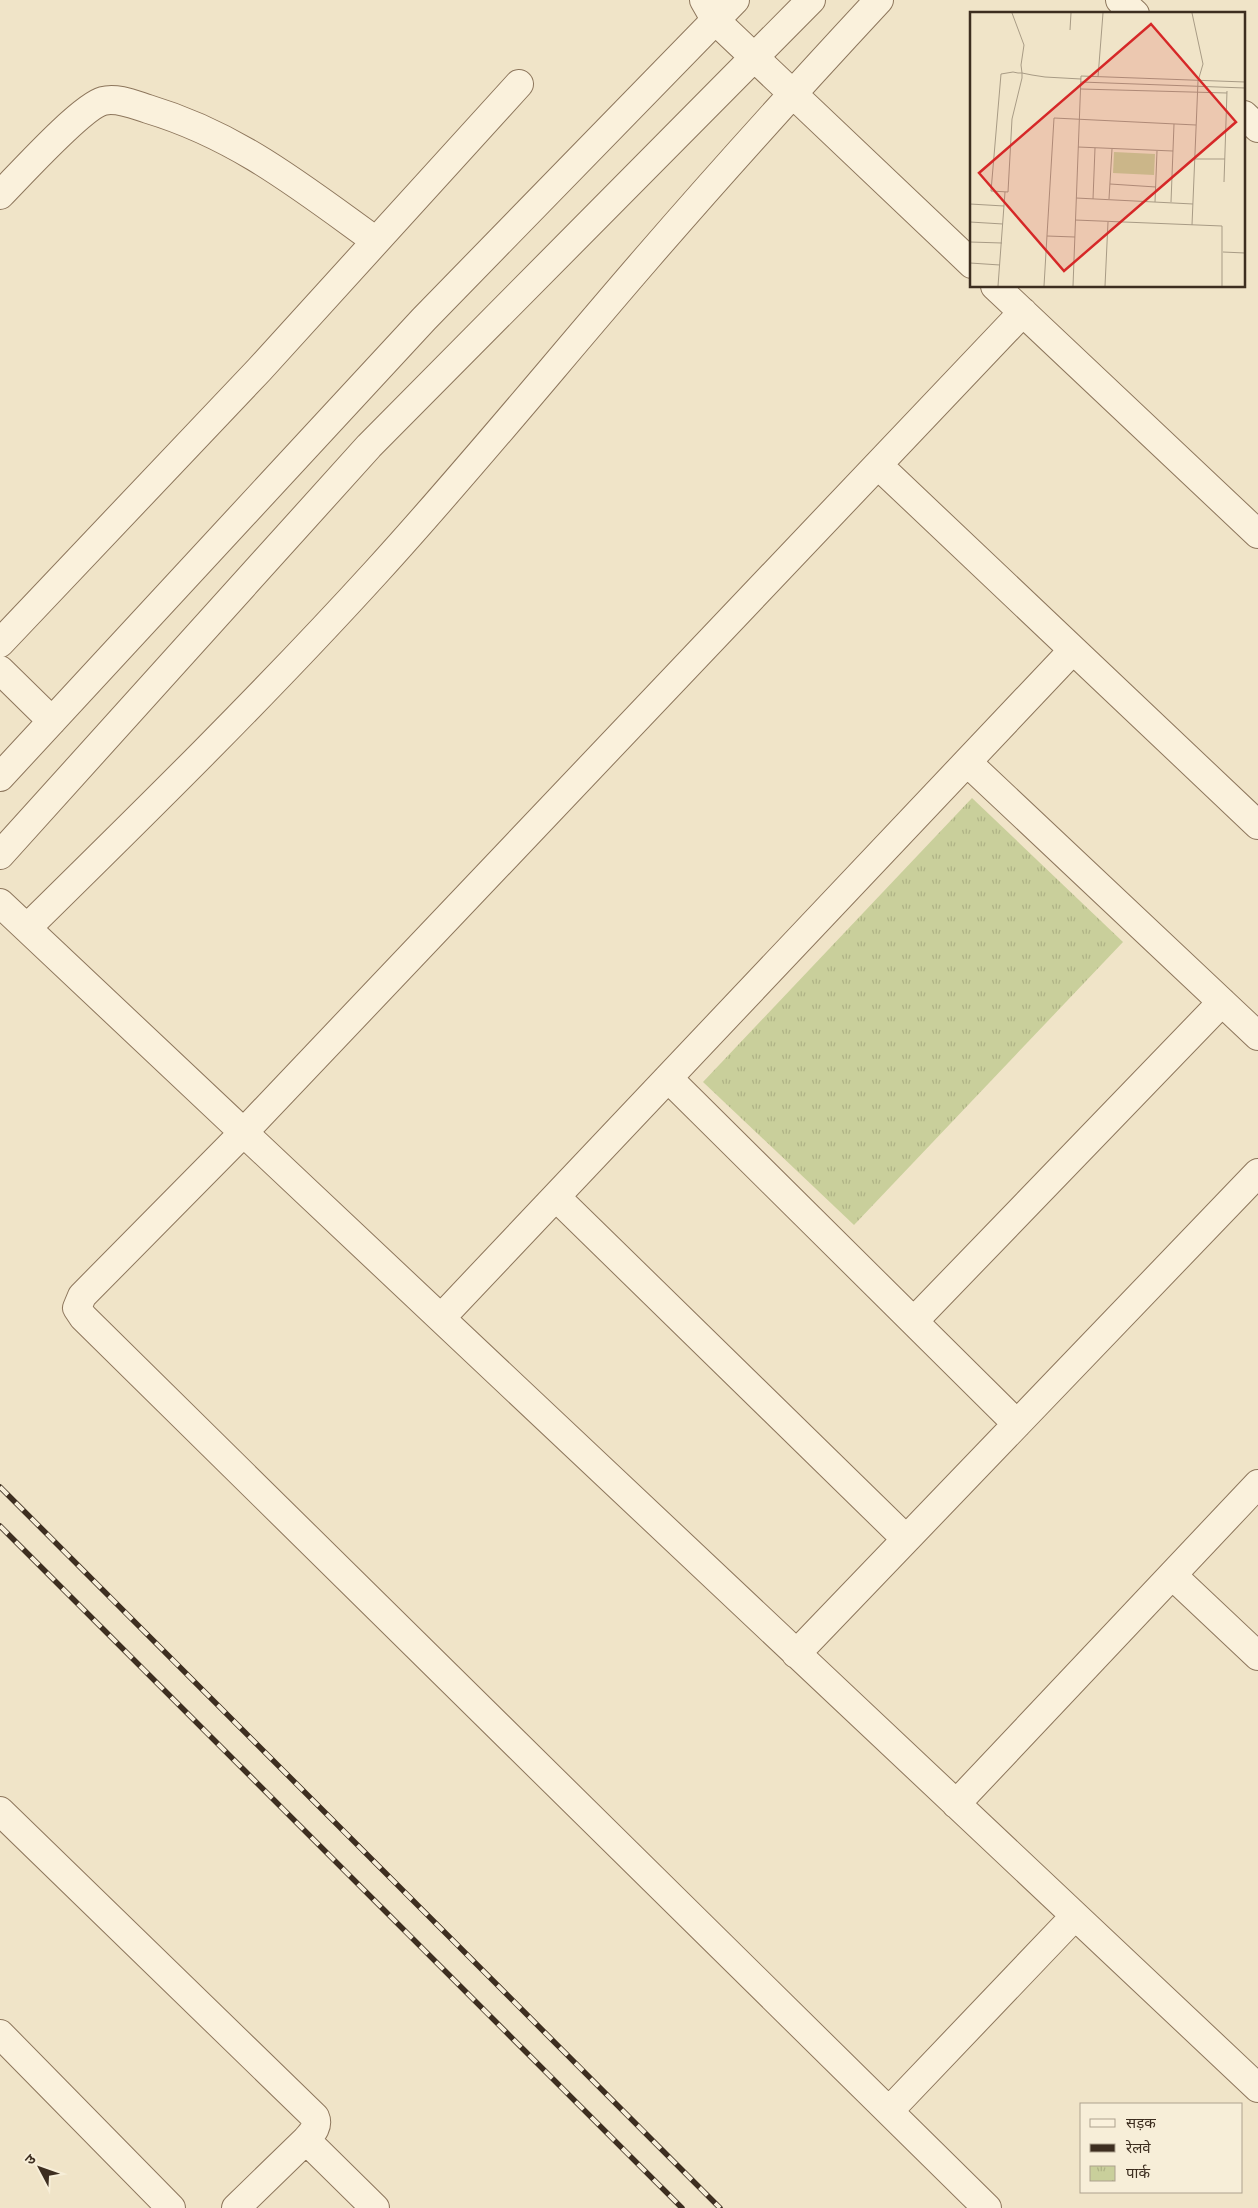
<svg xmlns="http://www.w3.org/2000/svg" width="1258" height="2208" viewBox="0 0 1258 2208" font-family="'Zilla Slab','Noto Sans Devanagari',serif">
<style>
.park{fill:url(#park-tufts)}
.lines{fill:none;stroke-linecap:round;stroke-linejoin:round}
.minor-casing{stroke:#8d765c;stroke-width:30}
.minor{stroke:#faf1dc;stroke-width:28}
.rail-casing{stroke:#3d2e20;stroke-width:5.5}
.rail{stroke:#f7eed8;stroke-width:4;stroke-dasharray:11;stroke-linecap:butt}
.inset-road{fill:none;stroke:#a89b85;stroke-width:1}
.view{fill:#d62828;fill-opacity:0.15;stroke:#d62828;stroke-width:2.5}
.inset-edge{fill:none;stroke:#3d2e20;stroke-width:2.5}
</style>
<defs>
<pattern id="park-tufts" width="24" height="20" patternUnits="userSpaceOnUse" patternTransform="scale(1.25)"><rect width="24" height="20" fill="#c9cf9b"/><path d="M3 7l-1-3M5 7V3M7 7l1-3M15 17l-1-3M17 17v-4M19 17l1-3" fill="none" stroke="#aeb285"/></pattern>
</defs>
<rect width="100%" height="100%" fill="#f0e4c8"/>
<path class="park" d="M 972,798 L 1123,942 L 854,1225 L 703,1082 Z"/>
<g class="lines">
<g class="minor-casing">
<path id="minor" d="M 704,0 L 716,21 L 972,264
M 1120,0 L 1135,14
M 1244,115 L 1258,128
M 0,195 C 19,176 81,107 103,101 C 117,97 135,105 148,109 C 238,136 301,187 376,241
M 995,286 L 1258,534
M 878,465 L 1258,825
M 0,643 L 259,370 L 519,84
M 0,670 L 52,721
M 967,762 L 1258,1036
M 0,777 L 424,319 L 735,0
M 0,855 L 369,446 L 811,0
M 0,903 L 1258,2088
M 27,928 C 146,811 265,694 377,571 C 470,469 556,363 646,259 C 722,171 800,85 879,0
M 668,1078 L 1017,1424
M 556,1197 L 906,1539
M 441,1318 L 1073,650
M 914,1321 L 1222,1002
M 1172,1575 L 1258,1656
M 796,1654 L 1258,1173
M 956,1804 L 1258,1484
M 0,1811 L 315,2117 C 319,2126 312,2133 306,2140 L 236,2208
M 0,2034 L 171,2208
M 889,2111 L 1075,1916
M 306,2140 L 375,2208
M 987,2208 L 83,1317 L 77,1308 L 82,1296 L 244,1132 L 1023,312"/>
</g>
<use href="#minor" class="minor"/>
<g class="rail-casing">
<path id="rail" d="M 0,1487 L 720,2208
M 0,1526 L 682,2208"/>
</g>
<use href="#rail" class="rail"/>
</g>
<g transform="translate(970 12)">
<rect width="275" height="275" fill="#f0e4c8"/>
<path d="M 144,140 L 185,142 L 184,163 L 143,161 Z" fill="#c9cf9b"/>
<path class="inset-road" d="M 42,1 L 54,33 L 51,53 L 52,61 L 52,66 L 42,107 L 38,180 L 21,179 L 31,62 L 43,60 L 48,61 L 52,61 L 62,63 L 75,65 L 111,67M 222,1 L 233,52 L 228,69 L 222,213M 100,18 L 101,1M 128,65 L 133,1M 111,70 L 275,76M 111,77 L 257,81M 108,135 L 203,139M 225,147 L 255,147M 254,170 L 257,79M 140,172 L 186,175M 106,186 L 223,192M 123,187 L 125,136M 139,187 L 142,137M 185,190 L 187,139M 201,190 L 204,112M 0,192 L 34,194M 105,208 L 252,214 L 252,274M 0,210 L 33,212M 77,224 L 105,225M 0,230 L 32,231M 253,240 L 275,241M 0,251 L 30,253M 28,274 L 35,180M 74,274 L 84,106 L 226,113M 103,274 L 111,64 L 275,70M 135,274 L 138,210"/>
<path class="view" d="M 181,12 L 266,110 L 94,259 L 9,161 Z"/>
<rect width="275" height="275" class="inset-edge"/>
</g>
<rect x="1080" y="2103" width="162" height="90" fill="#f7eed8" stroke="#ada18e"/>
<rect x="1090" y="2119" width="25" height="8" fill="#faf1dc" stroke="#ada18e"/>
<text x="1126" y="2128" font-size="15" fill="#3d2e20">सड़क</text>
<rect x="1090" y="2144" width="25" height="8" fill="#3d2e20" stroke="#ada18e"/>
<text x="1126" y="2153" font-size="15" fill="#3d2e20">रेलवे</text>
<rect x="1090" y="2166" width="25" height="15" fill="url(#park-tufts)" stroke="#ada18e"/>
<text x="1126" y="2178" font-size="15" fill="#3d2e20">पार्क</text>
<g transform="translate(40 2168) rotate(311)" stroke="#f7eed8" stroke-width="4" paint-order="stroke">
<path d="M0-4L9 19L0 12L-9 19Z" fill="#3d2e20"/>
<text y="-8" font-size="14" font-weight="bold" text-anchor="middle" fill="#3d2e20">उ</text>
</g>
</svg>
